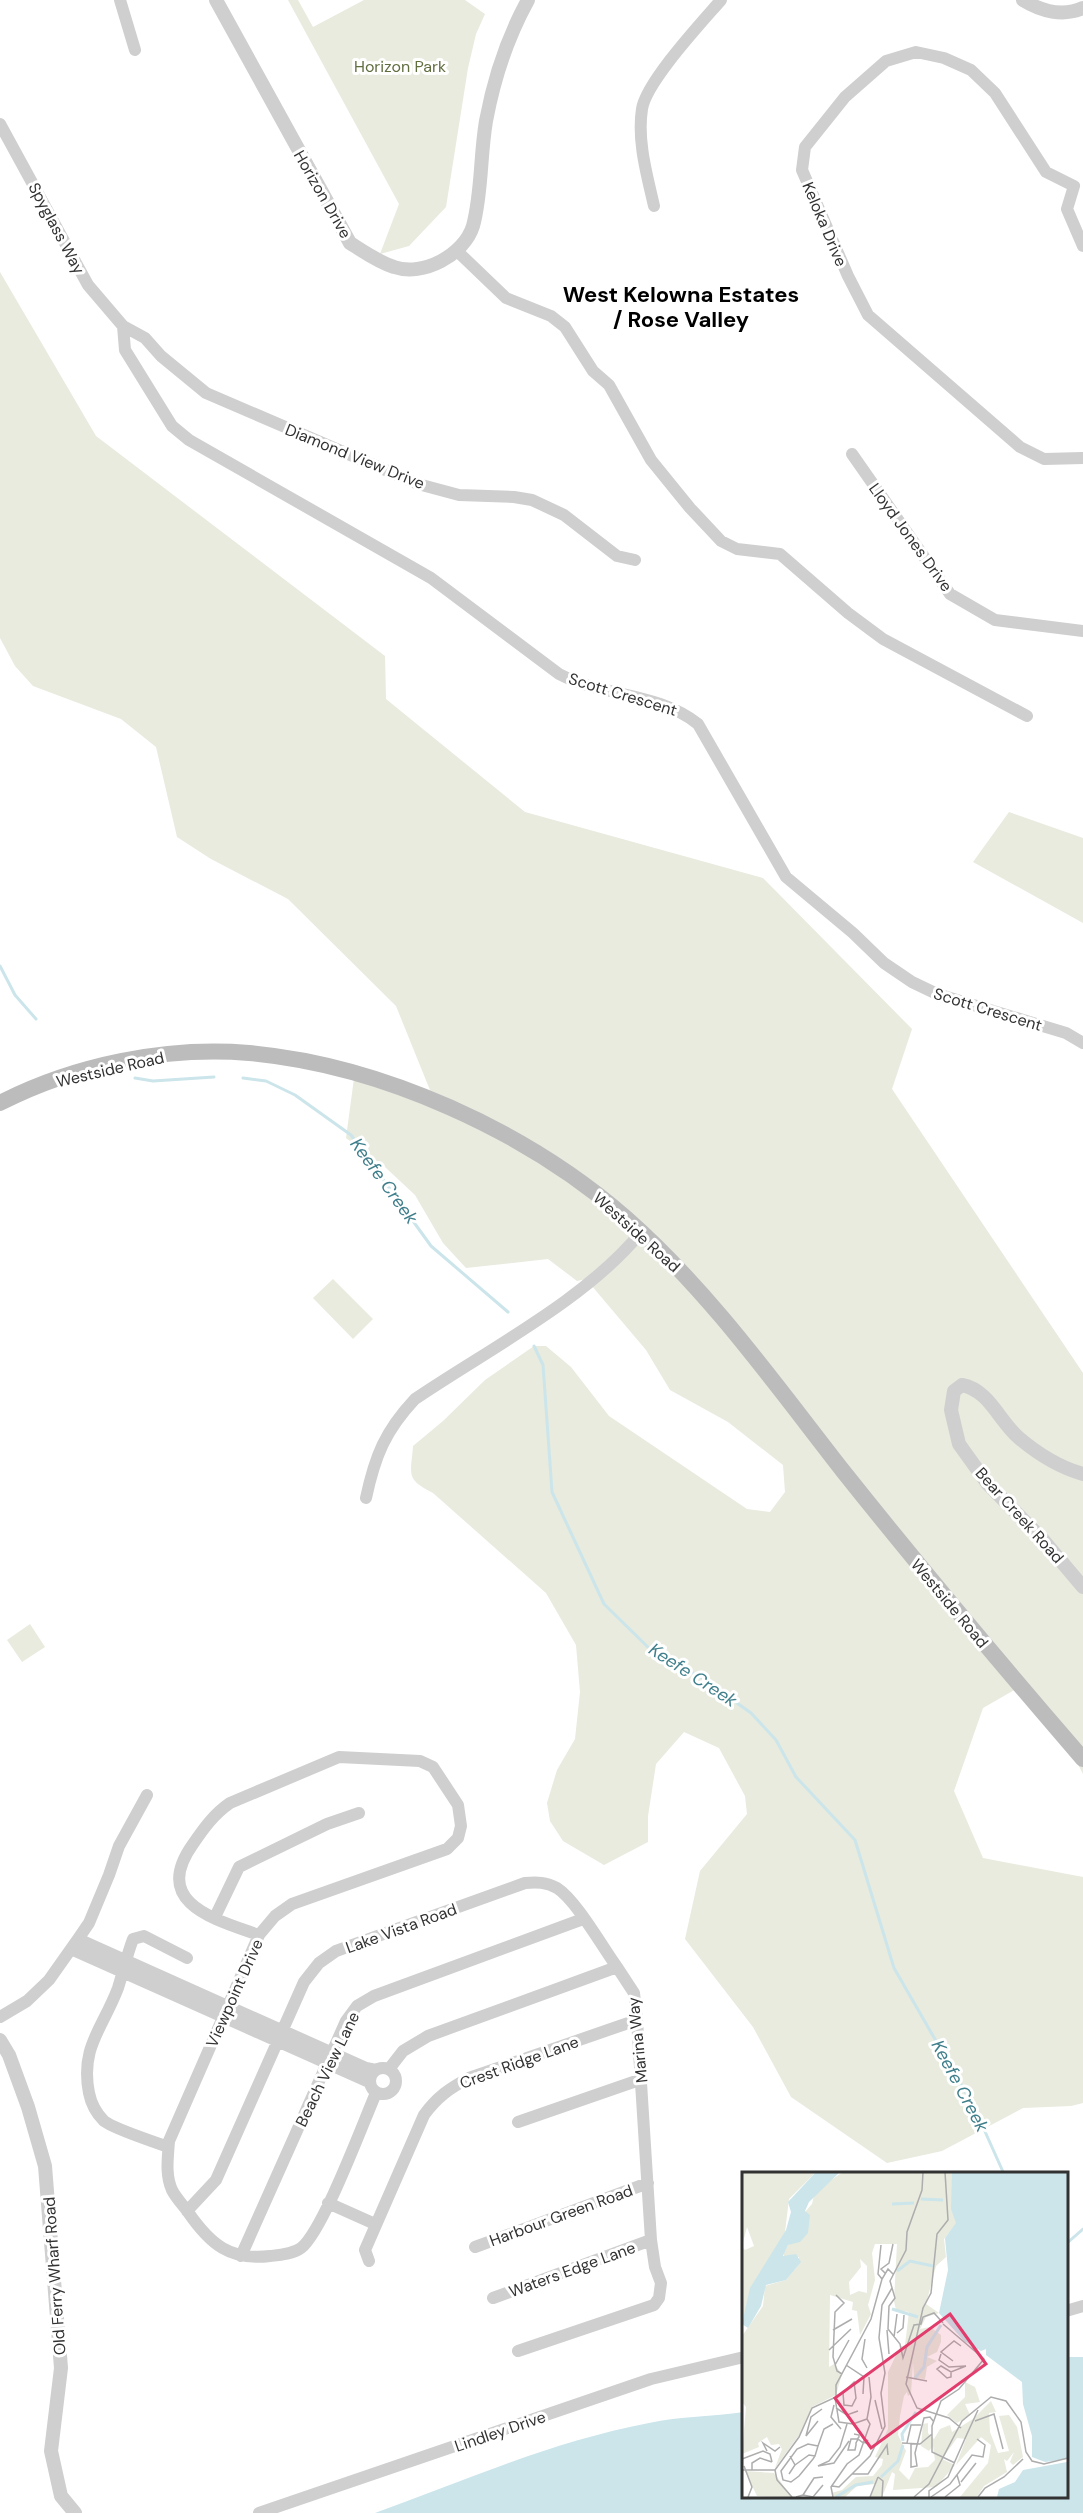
<svg xmlns="http://www.w3.org/2000/svg" width="1083" height="2513" viewBox="0 0 1083 2513" font-family="'DM Sans',sans-serif">
<style>
.green{fill:#e8ebde}
.water{fill:#cbe5eb}
.lines{fill:none;stroke-linecap:round;stroke-linejoin:round}
.stream{stroke:#cbe5eb;stroke-width:3}
.minor{stroke:#cfcfcf;stroke-width:12}
.tertiary{stroke:#cfcfcf;stroke-width:14}
.secondary{stroke:#bcbcbc;stroke-width:16}
.labels{text-anchor:middle;stroke-width:6;stroke-linejoin:round;paint-order:stroke}
.park-label{font-size:16px;fill:#5f6d3f;stroke:#fff}
.street-label{font-size:16px;fill:#323232;stroke:#fff}
.water-label{font-size:18px;font-style:italic;fill:#3f7f8c;stroke:#fff}
.district-label{font-size:22px;font-weight:bold;fill:#000;stroke:#fff}
.inset-river{fill:none;stroke:#cbe5eb;stroke-width:3}
.inset-road{fill:none;stroke:#adadad;stroke-width:1.5}
.view{fill:#e13c6c;fill-opacity:0.15;stroke:#e13c6c;stroke-width:3}
.inset-edge{fill:none;stroke:#323232;stroke-width:3}
</style>
<rect width="100%" height="100%" fill="#fff"/>
<path class="green" d="M 288,0 L 298,0 L 313,27 L 364,0 L 465,0 L 485,14 L 476,34 L 468,68 L 446,207 L 409,246 L 380,254 L 399,204 Z
M 0,272 L 96,436 L 385,656 L 386,699 L 525,812 L 763,878 L 912,1029 L 892,1089 L 1083,1373 L 1083,1774 L 1050,1709 L 1016,1689 L 983,1708 L 954,1791 L 983,1858 L 1083,1877 L 1083,2103 L 1071,2106 L 1023,2108 L 942,2151 L 887,2163 L 791,2097 L 753,2027 L 685,1939 L 700,1871 L 747,1814 L 745,1796 L 719,1748 L 684,1732 L 656,1764 L 648,1816 L 648,1842 L 604,1865 L 563,1841 L 550,1821 L 547,1803 L 557,1770 L 575,1739 L 580,1692 L 576,1645 L 546,1593 L 433,1493 C 405,1479 411,1475 413,1446 L 443,1421 L 485,1380 L 534,1346 L 546,1346 L 571,1367 L 609,1416 L 747,1509 L 770,1512 L 785,1492 L 783,1465 L 728,1422 L 670,1390 L 646,1350 L 586,1279 L 577,1281 L 548,1259 L 466,1268 L 443,1243 L 415,1195 L 385,1167 L 346,1138 L 355,1071 L 434,1100 L 396,1006 L 288,899 L 211,859 L 177,837 L 156,747 L 121,719 L 33,686 L 15,666 L 0,638 Z
M 1009,812 L 1083,838 L 1083,923 L 973,862 Z
M 333,1279 L 373,1319 L 353,1339 L 313,1298 Z
M 30,1624 L 45,1647 L 22,1662 L 7,1640 Z"/>
<path class="water" d="M 1067,2357 L 1083,2357 L 1083,2513 L 375,2513 C 465,2480 554,2441 649,2423 C 680,2416 713,2417 744,2412 L 744,2496 L 1066,2496 Z"/>
<g class="lines">
<path class="stream" d="M 0,966 L 15,995 L 36,1019
M 135,1078 L 153,1081 L 214,1077
M 243,1078 L 266,1081 L 295,1095 L 351,1135 L 431,1246 L 508,1312
M 534,1346 L 543,1365 L 552,1492 L 604,1604 L 656,1655 L 699,1676 L 751,1713 L 776,1740 L 796,1777 L 855,1840 L 894,1968 L 974,2107 L 1004,2174
M 1066,2244 L 1083,2229"/>
<path class="minor" d="M 120,0 L 135,50
M 0,124 L 88,285 L 123,326 L 145,338 L 161,356 L 206,393 L 418,484 L 459,495 L 514,497 L 532,500 L 564,515 L 617,556 L 635,560
M 654,206 C 647,175 637,141 642,109 C 646,82 702,22 721,0
M 1083,246 L 1067,209 L 1074,186 L 1046,172 L 995,93 L 971,70 L 944,58 L 916,52 L 886,61 L 845,97 L 805,147 L 802,170 L 848,276 L 868,315 L 1020,447 L 1044,459 L 1083,458
M 457,251 L 506,298 L 551,316 L 565,327 L 593,371 L 609,385 L 651,460 L 690,508 L 721,541 L 737,549 L 780,554 L 848,613 L 883,639 L 1027,716
M 123,326 L 125,350 L 172,426 L 189,440 L 431,578 L 559,674 C 603,697 658,692 698,724 L 786,877 L 853,933 L 884,963 L 912,982 L 937,994 L 1066,1033 L 1083,1043
M 852,454 L 950,594 L 995,620 L 1083,631
M 366,1498 C 375,1456 385,1431 415,1399 C 487,1350 587,1299 641,1232
M 215,1917 L 239,1867 L 327,1824 L 359,1813
M 259,1935 C 214,1919 151,1903 193,1844 C 204,1828 214,1814 230,1803 L 339,1757 L 420,1761 L 433,1767 L 458,1805 L 461,1826 L 458,1838 L 447,1849 L 292,1904 L 275,1916 L 259,1935 L 169,2141 C 168,2157 165,2175 172,2190 C 176,2198 183,2205 188,2212 C 210,2244 230,2261 270,2256 C 280,2255 293,2254 301,2248 C 323,2231 363,2123 376,2093
M 78,1939 L 366,2068 L 376,2070
M 71,1949 L 369,2082
M 0,2017 L 27,2001 L 49,1980 L 78,1939 L 89,1923 L 109,1875 L 119,1846 L 147,1795
M370 2081a13 13 0 1 1 26 0a13 13 0 1 1-26 0Z
M 389,2069 L 403,2051 L 428,2036 L 617,1967 L 634,1993 L 637,2020 L 651,2240 L 655,2267 L 661,2283 L 659,2298 L 654,2305 L 518,2351
M 518,2122 L 642,2079
M 168,2147 C 153,2141 116,2130 104,2121 C 96,2113 91,2103 89,2093 C 80,2047 103,2028 118,1988 C 123,1972 127,1955 133,1939 L 144,1936 L 187,1958
M 328,2203 L 375,2224
M 187,2211 L 216,2180 L 304,1982 L 319,1963 L 336,1951 L 525,1883 C 537,1882 546,1882 557,1888 C 576,1900 603,1948 617,1967
M 475,2247 L 648,2183
M 241,2256 L 346,2021 L 357,2006 L 374,1996 L 583,1919
M 369,2261 L 365,2250 L 424,2115 C 437,2097 450,2088 469,2078 L 637,2020
M 493,2298 L 651,2240
M 1066,2311 L 1083,2306
M 259,2513 L 651,2379 L 744,2357"/>
<path class="tertiary" d="M 216,0 L 350,243 C 364,252 378,262 394,267 C 423,277 464,255 473,226 C 482,193 480,156 486,121 C 494,78 507,38 528,0
M 1023,0 C 1041,11 1063,17 1083,8
M 1083,1474 C 1058,1467 1038,1454 1019,1438 C 999,1421 989,1390 962,1385 L 954,1391 L 951,1410 L 959,1444 L 987,1483 L 1044,1541 L 1083,1587
M 0,2040 L 9,2055 L 28,2107 L 45,2166 L 61,2368 L 51,2451 L 61,2496 L 75,2513"/>
<path class="secondary" d="M 0,1103 C 74,1065 166,1046 249,1053 C 382,1065 526,1131 626,1218 C 709,1291 775,1384 843,1471 C 921,1569 1001,1664 1083,1759"/>
</g>
<g class="labels">
<g class="park-label">
<text x="400" y="72">Horizon Park</text>
</g>
<g class="street-label">
<text transform="translate(323 194) rotate(60)" y="6">Horizon Drive</text>
<text transform="translate(825 224) rotate(67)" y="6">Keloka Drive</text>
<text transform="translate(57 228) rotate(62)" y="6">Spyglass Way</text>
<text transform="translate(355 456) rotate(22)" y="6">Diamond View Drive</text>
<text transform="translate(911 537) rotate(54)" y="6">Lloyd Jones Drive</text>
<text transform="translate(623 694) rotate(17)" y="6">Scott Crescent</text>
<text transform="translate(988 1009) rotate(17)" y="6">Scott Crescent</text>
<text transform="translate(110 1069) rotate(-13)" y="6">Westside Road</text>
<text transform="translate(637 1232) rotate(42)" y="6">Westside Road</text>
<text transform="translate(1020 1515) rotate(48)" y="6">Bear Creek Road</text>
<text transform="translate(950 1603) rotate(50)" y="6">Westside Road</text>
<text transform="translate(401 1928) rotate(-20)" y="6">Lake Vista Road</text>
<text transform="translate(234 1993) rotate(-66)" y="6">Viewpoint Drive</text>
<text transform="translate(637 2040) rotate(-96)" y="6">Marina Way</text>
<text transform="translate(519 2062) rotate(-20)" y="6">Crest Ridge Lane</text>
<text transform="translate(327 2069) rotate(-64)" y="6">Beach View Lane</text>
<text transform="translate(561 2215) rotate(-20)" y="6">Harbour Green Road</text>
<text transform="translate(572 2269) rotate(-20)" y="6">Waters Edge Lane</text>
<text transform="translate(54 2276) rotate(-94)" y="6">Old Ferry Wharf Road</text>
<text transform="translate(500 2431) rotate(-19)" y="6">Lindley Drive</text>
</g>
<g class="water-label">
<text transform="translate(384 1181) rotate(54)" y="6">Keefe Creek</text>
<text transform="translate(693 1675) rotate(33)" y="6">Keefe Creek</text>
<text transform="translate(960 2086) rotate(62)" y="6">Keefe Creek</text>
</g>
<g class="district-label">
<text x="681" y="302">West Kelowna Estates<tspan x="681" dy="25">/ Rose Valley</tspan></text>
</g>
</g>
<g transform="translate(742 2172)">
<rect width="326" height="326" fill="#fff"/>
<path d="M 0,0 L 74,0 L 47,27 L 43,60 L 8,126 L 0,154 L 0,75 L 3,78 L 12,74 L 5,55 L 0,74 ZM 101,0 L 211,0 L 215,51 L 202,67 L 204,85 L 194,94 L 184,132 L 197,141 L 184,145 L 178,157 L 188,155 L 199,163 L 199,170 L 195,180 L 185,185 L 195,189 L 185,195 L 183,207 L 172,206 L 171,190 L 169,222 L 166,224 L 165,220 L 162,224 L 158,244 L 156,263 L 164,279 L 157,298 L 167,308 L 173,296 L 186,295 L 193,288 L 191,274 L 187,279 L 179,274 L 181,252 L 186,251 L 186,261 L 192,267 L 198,257 L 208,253 L 210,260 L 231,247 L 249,229 L 254,240 L 247,241 L 248,260 L 256,281 L 267,279 L 257,244 L 267,243 L 275,255 L 281,285 L 271,293 L 268,290 L 272,280 L 265,289 L 262,287 L 265,300 L 242,314 L 235,325 L 218,325 L 246,291 L 249,273 L 239,265 L 214,293 L 224,267 L 215,266 L 200,287 L 213,293 L 194,315 L 151,318 L 153,302 L 150,300 L 140,325 L 128,325 L 134,312 L 115,314 L 103,325 L 93,325 L 89,321 L 100,318 L 114,305 L 131,304 L 140,293 L 141,287 L 133,285 L 146,257 L 146,200 L 158,175 L 163,173 L 167,140 L 154,138 L 152,129 L 155,72 L 133,72 L 130,81 L 133,108 L 126,133 L 129,142 L 118,163 L 115,139 L 110,138 L 111,130 L 88,123 L 87,195 L 92,192 L 100,202 L 94,223 L 70,235 L 60,259 L 33,296 L 40,277 L 37,272 L 29,273 L 25,265 L 16,271 L 17,275 L 0,282 L 4,235 L 0,230 L 0,164 L 21,134 L 23,114 L 44,108 L 57,92 L 57,85 L 42,86 L 42,81 L 46,73 L 64,63 L 63,40 L 70,32 L 73,19 ZM 118,87 L 125,94 L 125,121 L 117,119 L 108,123 L 107,110 L 119,95 ZM 223,210 L 233,215 L 238,230 L 223,232 L 228,243 L 215,251 L 205,243 L 223,225 ZM 3,299 L 32,301 L 50,325 L 15,324 Z" fill="#e8ebde" fill-rule="evenodd"/>
<path d="M 74,0 L 98,0 L 67,30 L 63,39 L 68,43 L 66,61 L 58,70 L 46,73 L 41,84 L 54,82 L 59,90 L 44,108 L 24,113 L 19,134 L 6,156 L 0,152 L 8,116 L 44,58 L 49,40 L 46,30 ZM 210,0 L 325,0 L 325,287 L 303,290 L 290,285 L 290,264 L 281,232 L 280,210 L 244,183 L 244,177 L 239,179 L 222,169 L 197,141 L 206,98 L 203,66 L 214,51 L 209,37 ZM 325,290 L 325,325 L 255,325 L 257,317 L 273,310 L 281,298 Z" fill="#cbe5eb"/>
<path class="inset-river" d="M 179,27 L 201,28M 150,32 L 172,31M 155,99 L 168,89 L 191,94M 150,137 L 176,145M 173,206 L 182,195 L 185,175 L 199,153M 161,269 L 160,262 L 174,240M 139,305 L 156,289 L 161,273M 94,325 L 114,313 L 131,310"/>
<path class="inset-road" d="M 181,0 L 180,18 L 165,60 L 164,78 L 148,109 L 153,126 L 147,134 L 146,157 L 158,172 L 161,186 L 172,153 L 179,152 L 181,145 L 192,141 L 201,151M 203,0 L 206,48 L 195,62 L 189,121 L 181,136 L 164,212 L 175,236 L 207,246 L 219,256M 139,73 L 136,102 L 140,107M 143,101 L 139,97 L 147,91 L 151,72M 94,123 L 102,131 L 93,140 L 91,185 L 95,199 L 100,202M 201,152 L 242,187 L 217,217 L 199,229 L 190,254 L 190,280 L 213,291M 91,158 L 110,147M 145,158 L 147,182M 155,161 L 161,156 L 162,143M 152,165 L 155,142M 123,167 L 120,187 L 125,196M 87,178 L 109,157M 199,182 L 197,188 L 207,195 L 224,194M 211,189 L 199,180 L 212,169 L 219,174M 93,193 L 107,168M 104,193 L 122,205 L 121,222M 209,200 L 209,205 L 205,206 L 195,197 L 199,194 L 209,200 L 224,194M 164,205 L 185,209M 112,210 L 114,226 L 110,234 L 102,233 L 101,221 ZM 133,228 L 140,257M 92,233 L 89,245 L 99,257M 94,236 L 105,243 L 116,239M 125,247 L 129,225 L 127,205M 76,249 L 64,264 L 69,245 L 80,237M 233,249 L 252,242 L 261,277M 105,252 L 98,275 L 87,289 L 76,294 L 92,291 L 107,269M 112,262 L 117,263 L 117,265 L 116,266 L 116,267 L 114,271 L 114,273 L 113,278 L 106,278 L 109,267 L 116,267 L 120,270 L 124,271 L 126,268M 225,262 L 236,238M 160,271 L 178,272 L 190,262M 165,271 L 169,253 L 179,253M 169,272 L 169,295 L 175,294 L 173,281 L 182,246 L 188,245 L 192,250M 76,274 L 66,272 L 55,277 L 39,299 L 41,308 L 49,310 L 57,304 L 71,287 L 73,284 L 76,274 L 82,257 L 91,252M 25,279 L 21,271 L 33,279 L 38,275M 0,287 L 21,279 L 28,282 L 30,290M 53,293 L 67,283 L 73,284M 2,294 L 10,315 L 6,325M 0,298 L 33,298 L 57,265 L 70,236 L 94,225 L 94,213 L 129,147 L 140,107 L 146,97 L 151,102M 10,298 L 10,291 L 18,286 L 30,290M 33,298 L 35,308 L 50,325M 47,302 L 53,293 L 48,284M 110,302 L 128,284 L 143,254 L 139,221 L 143,201 L 137,166 L 140,133 L 150,116M 136,305 L 141,309 L 140,325M 219,310 L 234,291M 90,314 L 97,315 L 110,302 L 126,302 L 145,273 L 146,283M 61,323 L 71,325 L 81,313M 54,325 L 61,323 L 72,306 L 81,305M 91,325 L 89,315 L 105,292 L 117,283 L 128,252 L 125,247 L 111,252 L 97,250 L 93,226M 128,325 L 136,305M 172,325 L 187,312 L 220,249 L 249,225 L 264,229 L 279,250 L 284,280 L 290,289 L 302,292 L 326,286M 187,325 L 187,319 L 206,305 L 225,262M 189,325 L 208,312 L 230,283 L 241,285 L 243,273 L 235,267M 203,325 L 218,313 L 215,303M 236,325 L 243,316 L 262,305 L 281,287"/>
<path class="view" d="M 208,142 L 244,192 L 129,276 L 93,226 Z"/>
<rect width="326" height="326" class="inset-edge"/>
</g>
</svg>
